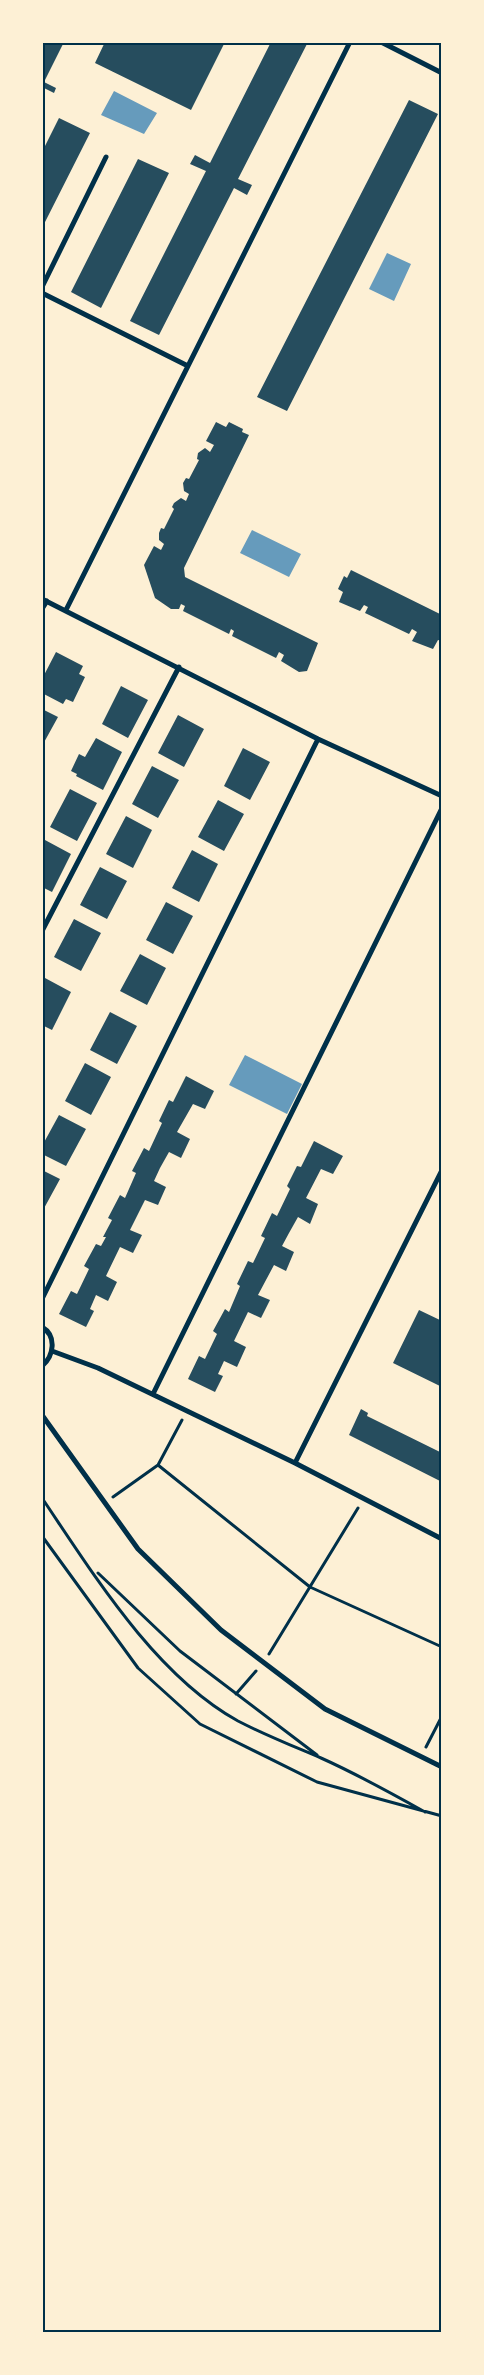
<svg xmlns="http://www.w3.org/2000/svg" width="484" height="2375" viewBox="0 0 484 2375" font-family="'Alegreya Sans',sans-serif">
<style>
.water{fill:#669bbc}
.building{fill:#264d5e}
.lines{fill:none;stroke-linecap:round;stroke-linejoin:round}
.path{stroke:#003049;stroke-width:3}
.minor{stroke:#003049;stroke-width:5}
.neatline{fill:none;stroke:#003049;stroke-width:2}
</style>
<rect width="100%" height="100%" fill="#fdf0d5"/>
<path class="water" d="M 114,91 L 157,113 L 144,134 L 101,115 Z
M 387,253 L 411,264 L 394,301 L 369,289 Z
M 252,530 L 301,554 L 289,577 L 240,553 Z
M 245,1055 L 302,1084 L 287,1114 L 229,1085 Z"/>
<path class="building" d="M 42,42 L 64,42 L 44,82 L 56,88 L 54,93 L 42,87 Z
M 105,42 L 225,42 L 191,110 L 95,63 Z
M 271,42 L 307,44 L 238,179 L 252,185 L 247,195 L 234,188 L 159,335 L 130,321 L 206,171 L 190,164 L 195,155 L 210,163 Z
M 409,100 L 438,114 L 287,411 L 257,397 Z
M 59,118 L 90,133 L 42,228 L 42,152 Z
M 138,159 L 169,173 L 101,308 L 71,292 Z
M 216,422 L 226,427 L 229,422 L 243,429 L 242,432 L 249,435 L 184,568 L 185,577 L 318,643 L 307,671 L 299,672 L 281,661 L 284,655 L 279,652 L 276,658 L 232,636 L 234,631 L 231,629 L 229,634 L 183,611 L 185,606 L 181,604 L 179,609 L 171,609 L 155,598 L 144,565 L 154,546 L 161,550 L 164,544 L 159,540 L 159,533 L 161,528 L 164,529 L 174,509 L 172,507 L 174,503 L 181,498 L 186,501 L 189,494 L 184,491 L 183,483 L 186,478 L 189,479 L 199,460 L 197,459 L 198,453 L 205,448 L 210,452 L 214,445 L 206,441 Z
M 351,570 L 442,615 L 442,641 L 438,640 L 433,649 L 412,641 L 417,632 L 412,629 L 409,634 L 365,613 L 368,607 L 364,605 L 360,611 L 339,602 L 343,592 L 338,589 L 344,576 L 347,578 Z
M 56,652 L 83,666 L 79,674 L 85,677 L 73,702 L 66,699 L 63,704 L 42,693 L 42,679 Z
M 121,686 L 148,700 L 128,738 L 102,724 Z
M 42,709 L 58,717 L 42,746 Z
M 178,715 L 204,729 L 184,767 L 158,753 Z
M 96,738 L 122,752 L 103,790 L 76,776 L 77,774 L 71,771 L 79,754 L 85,757 Z
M 243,748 L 270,762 L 250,800 L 224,786 Z
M 152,766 L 179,780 L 158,818 L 132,804 Z
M 70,789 L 97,803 L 77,841 L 50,827 Z
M 218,800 L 244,814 L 224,851 L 198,837 Z
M 126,816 L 152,830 L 133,868 L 106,854 Z
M 45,840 L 71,854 L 52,892 L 42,887 L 42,842 Z
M 192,850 L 218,864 L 199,902 L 172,888 Z
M 100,867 L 127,881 L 107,919 L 80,905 Z
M 166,902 L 193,916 L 173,954 L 146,940 Z
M 74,919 L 101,933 L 81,971 L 54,957 Z
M 140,954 L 166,968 L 147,1005 L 120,991 Z
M 45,978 L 71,992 L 52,1030 L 42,1025 L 42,983 Z
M 110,1012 L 137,1026 L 117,1064 L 90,1050 Z
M 85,1063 L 111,1077 L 91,1115 L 65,1101 Z
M 186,1076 L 214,1091 L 205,1109 L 193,1104 L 177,1132 L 190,1139 L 181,1158 L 169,1152 L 160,1168 L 154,1181 L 166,1187 L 158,1205 L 145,1200 L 130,1230 L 142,1235 L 133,1253 L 120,1247 L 106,1276 L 117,1282 L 108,1301 L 96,1295 L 90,1309 L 94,1311 L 86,1327 L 59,1314 L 71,1291 L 77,1294 L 89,1269 L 84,1266 L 96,1244 L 101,1246 L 106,1237 L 103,1237 L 112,1220 L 108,1218 L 120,1195 L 125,1198 L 136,1173 L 132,1171 L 144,1148 L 149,1151 L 162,1123 L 159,1121 L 169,1100 L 173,1102 Z
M 59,1115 L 86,1129 L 66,1166 L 42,1154 L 42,1146 Z
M 314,1141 L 343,1156 L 333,1174 L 321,1169 L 306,1198 L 318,1204 L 310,1224 L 298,1217 L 289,1233 L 282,1246 L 294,1252 L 286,1271 L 274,1265 L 258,1295 L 270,1300 L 261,1318 L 248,1312 L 234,1341 L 246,1347 L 237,1367 L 224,1361 L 218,1374 L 223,1376 L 215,1392 L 188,1379 L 199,1356 L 205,1359 L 217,1334 L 213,1331 L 225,1309 L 229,1312 L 240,1286 L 237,1284 L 248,1261 L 253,1263 L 265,1238 L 261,1236 L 272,1213 L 277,1216 L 290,1189 L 287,1186 L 297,1166 L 301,1167 Z
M 42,1170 L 60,1179 L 42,1212 Z
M 419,1310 L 442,1321 L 442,1387 L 393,1363 Z
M 361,1409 L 368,1413 L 367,1416 L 442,1453 L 442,1482 L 349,1435 Z"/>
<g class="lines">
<path class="path" d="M 158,1465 L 310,1587 L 442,1647
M 113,1497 L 158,1465 L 182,1420
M 42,1498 C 94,1575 155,1675 238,1721 C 265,1735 293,1746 321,1758 C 357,1774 391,1793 425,1812
M 42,1536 L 138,1668 L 200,1724 L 317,1782 L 442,1816
M 98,1573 L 180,1651 L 317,1755
M 269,1654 L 358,1508
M 236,1694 L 256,1671
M 426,1747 L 442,1716"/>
<path class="minor" d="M 381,42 L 442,73
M 42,287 L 106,157
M 42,293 L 188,366
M 42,599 L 318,739 L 442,796
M 42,609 L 47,601
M 66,610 L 350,42
M 42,931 L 179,667
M 42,1299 L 318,739
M 42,1327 C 57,1336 54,1356 42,1366
M 52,1351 L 98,1368 L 295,1463 L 442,1539
M 153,1394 L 442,808
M 42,1415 L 138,1549 L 221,1630 L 325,1709 L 442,1767
M 295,1463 L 442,1170"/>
</g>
<rect width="484" height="2375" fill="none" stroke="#fdf0d5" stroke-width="88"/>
<rect x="44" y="44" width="396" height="2287" class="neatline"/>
</svg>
